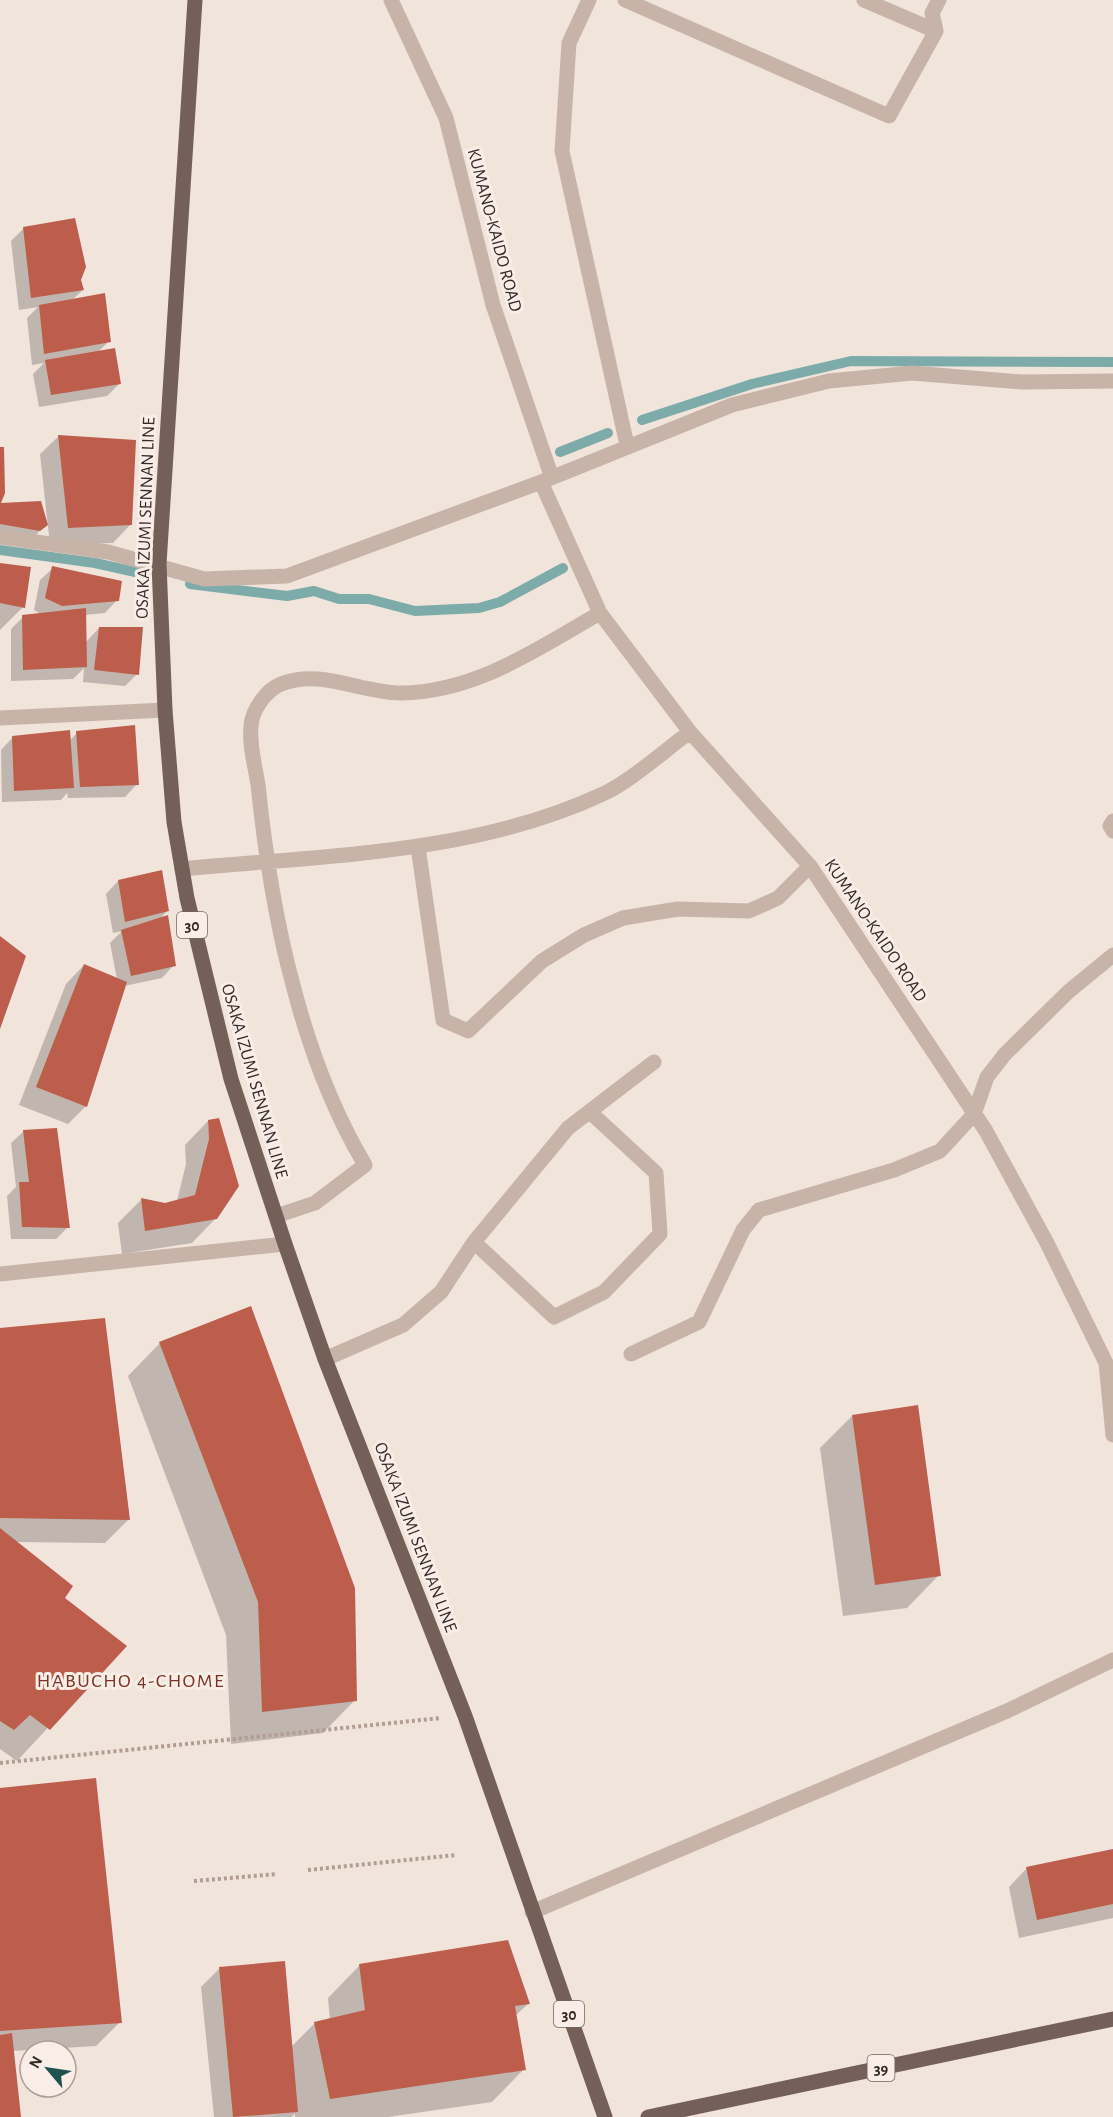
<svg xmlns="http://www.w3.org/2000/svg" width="1113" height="2117" viewBox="0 0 1113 2117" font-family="'Alegreya Sans',sans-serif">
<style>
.shadow{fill:#0003}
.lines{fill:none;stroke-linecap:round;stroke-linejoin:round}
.stream{stroke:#7caba9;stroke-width:10}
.building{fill:#bd5d4b}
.path{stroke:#b29d92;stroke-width:4;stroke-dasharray:3 3;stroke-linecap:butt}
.minor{stroke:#c7b3a8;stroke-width:15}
.major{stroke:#756059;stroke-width:15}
.labels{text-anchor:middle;stroke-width:6;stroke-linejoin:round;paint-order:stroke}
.shield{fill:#f8eee7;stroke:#6f6561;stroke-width:1.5}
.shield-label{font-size:16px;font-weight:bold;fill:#342a27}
.street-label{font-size:18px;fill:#342a27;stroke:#f8eee7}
.neighbourhood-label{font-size:20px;letter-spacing:1.5px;fill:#7d3426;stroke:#f8eee7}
</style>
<rect width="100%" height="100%" fill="#f0e4db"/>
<path class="shadow" d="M 24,228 L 79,280 L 83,290 L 72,300 L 109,341 L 98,352 L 119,384 L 107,396 L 39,407 L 33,374 L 44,363 L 32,365 L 27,318 L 38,307 L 19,310 L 11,241 Z
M 59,436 L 131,524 L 113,543 L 50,545 L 40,454 Z
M 0,505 L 46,524 L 34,537 L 0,538 Z
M 0,564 L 23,607 L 0,630 Z
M 53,568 L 117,600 L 105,613 L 84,615 L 85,643 L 99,628 L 137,674 L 125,686 L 83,682 L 84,668 L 73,679 L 11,681 L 11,629 L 23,617 L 42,615 L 34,610 L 40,580 Z
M 77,733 L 137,784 L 125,797 L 68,798 L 67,793 L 61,800 L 2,802 L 1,750 L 13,737 L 70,740 Z
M 118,881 L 168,910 L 159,920 L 174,965 L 162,978 L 124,986 L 86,1106 L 68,1124 L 19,1105 L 66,984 L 84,965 L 117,979 L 110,943 L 122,931 L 113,933 L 106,894 Z
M 208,1121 L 216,1218 L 192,1243 L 122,1254 L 118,1223 L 141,1200 L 165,1204 L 177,1201 L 186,1164 L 185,1145 Z
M 24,1131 L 68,1227 L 56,1239 L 11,1239 L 7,1196 L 16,1187 L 11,1143 Z
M 0,1330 L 128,1520 L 105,1543 L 15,1542 L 63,1598 L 124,1646 L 17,1761 L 0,1749 Z
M 160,1343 L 355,1700 L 323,1733 L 231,1744 L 226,1635 L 128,1376 Z
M 852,1416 L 939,1575 L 907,1608 L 843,1616 L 820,1448 Z
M 0,1789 L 120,2022 L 96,2046 L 12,2051 L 19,2117 L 0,2117 Z
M 1113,1851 L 1113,1918 L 1019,1938 L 1009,1887 L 1027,1868 Z
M 360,1965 L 528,2004 L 515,2016 L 524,2069 L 492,2102 L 388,2117 L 295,2117 L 295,2114 L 291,2117 L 214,2117 L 201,1987 L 219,1969 L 291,2047 L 315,2023 L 330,2020 L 328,1998 Z"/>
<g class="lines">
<path class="stream" d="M 642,420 L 752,384 L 851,361 L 1113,362
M 560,452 L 608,433
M 0,550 L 95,563 L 140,573
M 190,584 L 287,596 L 314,591 L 339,599 L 369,599 L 415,611 L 479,608 L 500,602 L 563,568"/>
</g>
<path class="building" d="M 75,218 L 86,267 L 81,280 L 84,290 L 31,298 L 23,227 Z
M 105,293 L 111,342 L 44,354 L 39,305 Z
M 115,348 L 121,384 L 51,395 L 45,360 Z
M 58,435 L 136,440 L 132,525 L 68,528 Z
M 0,447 L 4,447 L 5,493 L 1,503 L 41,501 L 48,525 L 40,531 L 0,524 Z
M 0,563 L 31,567 L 25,608 L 0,603 Z
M 52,566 L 122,581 L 119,601 L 62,606 L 45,598 Z
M 86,608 L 87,667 L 23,670 L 22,615 Z
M 99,627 L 143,627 L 139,675 L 94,670 Z
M 135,725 L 139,785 L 80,787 L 76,731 Z
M 70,730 L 74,788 L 14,791 L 12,736 Z
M 162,870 L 169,911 L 125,922 L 118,880 Z
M 168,915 L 176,966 L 131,976 L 121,930 Z
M 0,936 L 26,956 L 0,1029 Z
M 84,964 L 127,982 L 87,1107 L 36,1087 Z
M 219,1118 L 239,1186 L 217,1219 L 145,1231 L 141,1198 L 165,1203 L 195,1195 L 209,1139 L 208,1120 Z
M 57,1128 L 70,1228 L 22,1227 L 19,1182 L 29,1182 L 23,1130 Z
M 251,1306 L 355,1588 L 357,1701 L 262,1712 L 258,1602 L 159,1342 Z
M 105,1318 L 130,1520 L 0,1518 L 0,1328 Z
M 918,1405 L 941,1576 L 875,1585 L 852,1415 Z
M 0,1528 L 73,1586 L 65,1598 L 127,1646 L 50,1730 L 30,1715 L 14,1730 L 0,1721 Z
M 96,1778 L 122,2023 L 0,2031 L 0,1788 Z
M 1113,1849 L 1113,1904 L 1037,1920 L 1026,1867 Z
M 508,1940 L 530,2004 L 515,2006 L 526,2070 L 330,2099 L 314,2022 L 365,2010 L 359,1964 Z
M 285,1961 L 298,2112 L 233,2117 L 219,1967 Z
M 12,2033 L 21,2117 L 0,2117 L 0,2035 Z"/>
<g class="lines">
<path class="path" d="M 0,1763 L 441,1718
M 308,1870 L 456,1855
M 194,1881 L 277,1874"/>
<path class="minor" d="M 391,0 L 446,118 L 493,305 L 551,475
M 589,0 L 569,43 L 562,151 L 627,445
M 625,0 L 889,116 L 936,31 L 932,13 L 939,0
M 864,0 L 936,31
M 541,482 L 600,613 L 690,732 L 810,866 L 986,1131 L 1047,1243 L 1106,1363 L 1113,1435
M 0,537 L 108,552 L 204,579 L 287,576 L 541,482 L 732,405 L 829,381 L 912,373 L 1022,382 L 1113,381
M 0,718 L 165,710
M 1113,821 L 1110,826 L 1113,831
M 418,847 L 443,1020 L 468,1031 L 542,961 L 584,935 L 623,918 L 678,909 L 749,911 L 778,898 L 810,866
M 182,869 C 324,855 474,855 605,793 C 632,780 665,750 690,732
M 276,1216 L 315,1203 L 365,1165 C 333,1111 309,1047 293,985 C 275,919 265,852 258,785 C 255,766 249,744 251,726 C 252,710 266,690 281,684 C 321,668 360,693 401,693 C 476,692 537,649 600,613
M 474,1242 L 554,1317 L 604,1292 L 660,1234 L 656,1173 L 590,1112
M 0,1274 L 285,1244
M 631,1354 L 699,1322 L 743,1230 L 759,1210 L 894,1170 L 940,1151 L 974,1114 L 987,1077 L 1005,1054 L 1068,992 L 1113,955
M 325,1359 L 403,1325 L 441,1292 L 474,1242 L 568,1128 L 654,1062
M 532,1912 L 1007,1711 L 1113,1660"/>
<path class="major" d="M 195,0 L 159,564 L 165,710 L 174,822 L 187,898 L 231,1079 L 285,1244 L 325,1359 L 465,1716 L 605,2117
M 648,2117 L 1113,2019"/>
</g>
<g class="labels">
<g class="shield">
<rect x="177" y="912" width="30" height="26" rx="4.5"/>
<rect x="554" y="2001" width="30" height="26" rx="4.5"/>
<rect x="867.5" y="2055" width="27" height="26" rx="4.5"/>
</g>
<g class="shield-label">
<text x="192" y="931">30</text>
<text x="569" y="2020">30</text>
<text x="881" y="2074">39</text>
</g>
<g class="street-label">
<text transform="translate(495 230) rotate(75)" y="6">KUMANO-KAIDO ROAD</text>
<text transform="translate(145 518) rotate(-88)" y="6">OSAKA IZUMI SENNAN LINE</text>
<text transform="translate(876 930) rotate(56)" y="6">KUMANO-KAIDO ROAD</text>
<text transform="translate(255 1081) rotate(74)" y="6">OSAKA IZUMI SENNAN LINE</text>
<text transform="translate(416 1537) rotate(69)" y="6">OSAKA IZUMI SENNAN LINE</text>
</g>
<g class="neighbourhood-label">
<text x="131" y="1687">HABUCHO 4-CHOME</text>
</g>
</g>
<g transform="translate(48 2069) rotate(299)"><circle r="28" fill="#f8eee7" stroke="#aaa09a" stroke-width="1.5"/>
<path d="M0-4.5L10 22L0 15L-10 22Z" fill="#205252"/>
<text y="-9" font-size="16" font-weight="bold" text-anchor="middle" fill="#342a27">N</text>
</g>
</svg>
